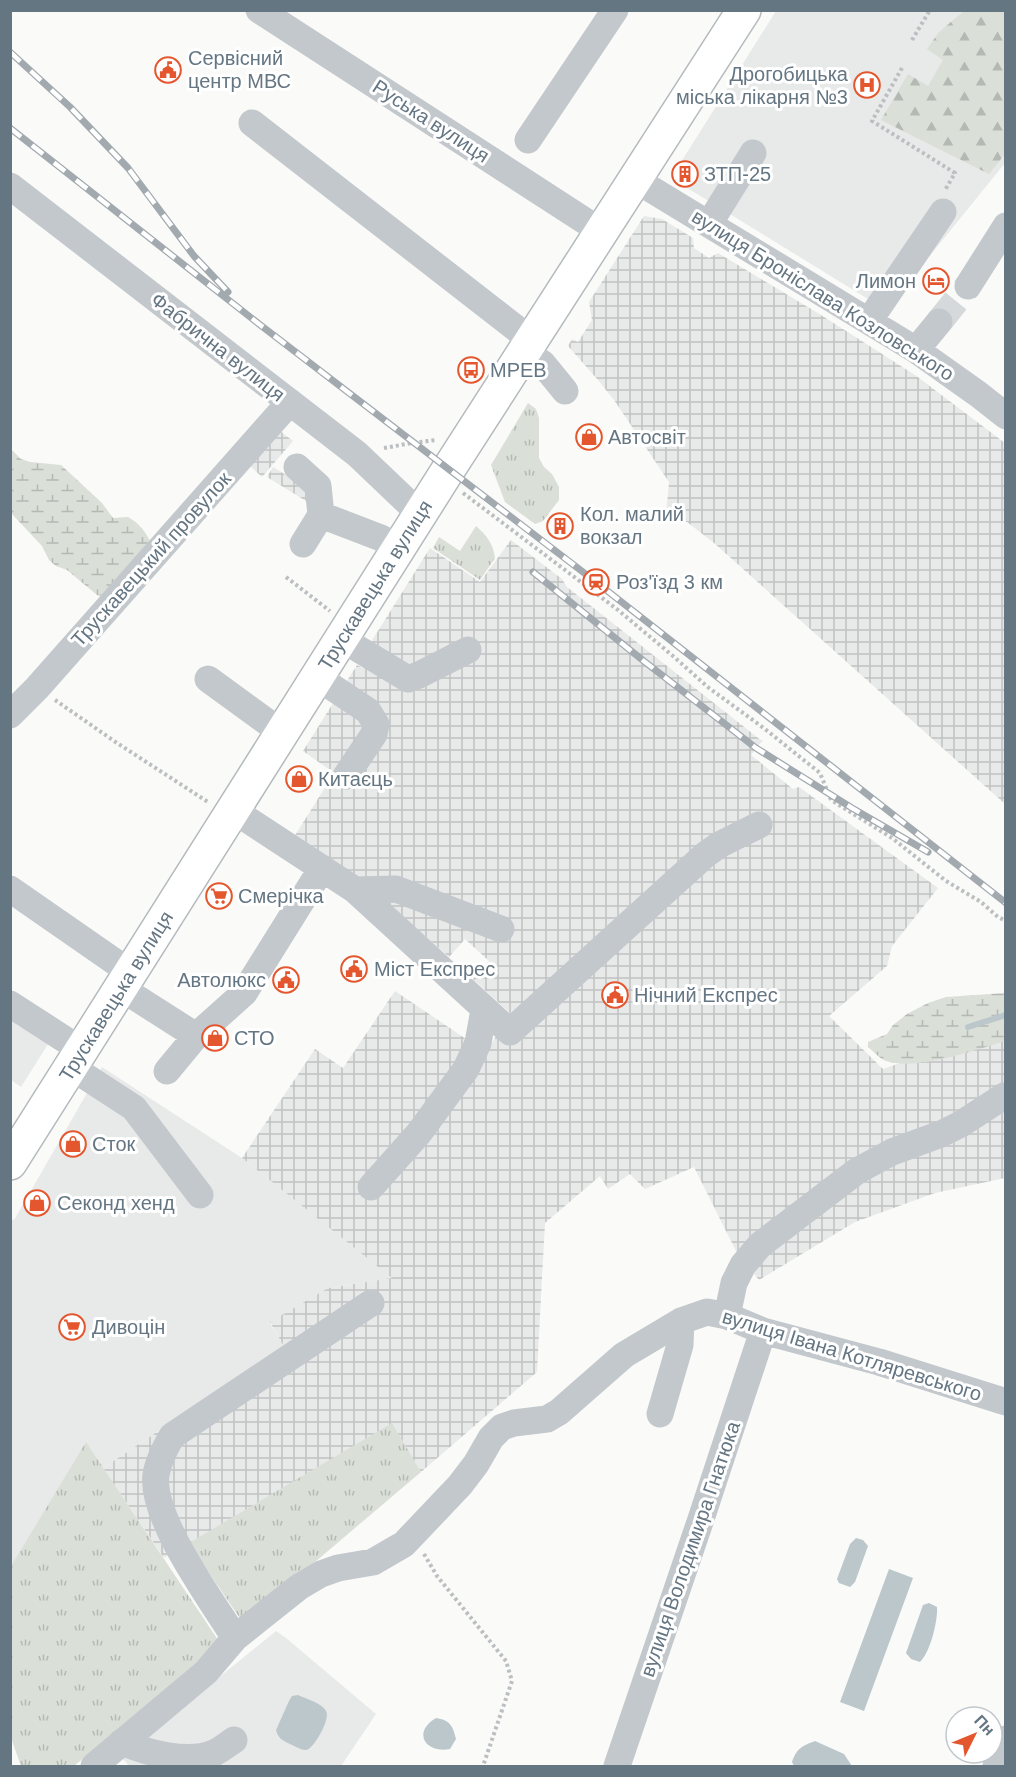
<svg xmlns="http://www.w3.org/2000/svg" width="1016" height="1777" viewBox="0 0 1016 1777" font-family="Helvetica,sans-serif">
<style>
.built{fill:#e8e9e9}
.industrial{fill:url(#industrial-grid)}
.grass{fill:url(#grass-tufts)}
.forest{fill:url(#forest-firs)}
.wetland{fill:url(#wetland-marsh)}
.water{fill:#bbc7cb}
.lines{fill:none;stroke-linecap:round;stroke-linejoin:round}
.stream{stroke:#bbc7cb;stroke-width:6}
.minor-tunnel{stroke:#d5d9db;stroke-width:27;stroke-dasharray:27 14;stroke-linecap:butt}
.major-casing{stroke:#b5babe;stroke-width:36}
.path{stroke:#bbbfc2;stroke-width:4;stroke-dasharray:3 3;stroke-linecap:butt}
.minor{stroke:#c3c8cc;stroke-width:27}
.major{stroke:#fff;stroke-width:33}
.rail-casing{stroke:#a2aab0;stroke-width:7}
.rail{stroke:#fff;stroke-width:4.5;stroke-dasharray:14;stroke-linecap:butt}
.labels{text-anchor:middle;stroke-width:6;stroke-linejoin:round;paint-order:stroke}
.poi-label{font-size:20px;fill:#657683;stroke:#fff;text-anchor:start}
.street-label{font-size:20px;fill:#657683;stroke:#fff}
</style>
<defs>
<pattern id="industrial-grid" width="8" height="8" patternUnits="userSpaceOnUse" patternTransform="scale(1.5)"><rect width="8" height="8" fill="#e8e9e9"/><path d="M0 4h8M4 0v8" fill="none" stroke="#c0c1c2"/></pattern>
<pattern id="grass-tufts" width="24" height="20" patternUnits="userSpaceOnUse" patternTransform="scale(1.5)"><rect width="24" height="20" fill="#dadfd7"/><path d="M3 7l-1-3M5 7V3M7 7l1-3M15 17l-1-3M17 17v-4M19 17l1-3" fill="none" stroke="#b4b9b4"/></pattern>
<pattern id="forest-firs" width="22" height="20" patternUnits="userSpaceOnUse" patternTransform="scale(1.5)"><rect width="22" height="20" fill="#dadfd7"/><path d="M5 1l3.5 6h-7zM16 11l3.5 6h-7z" fill="#b4b9b4"/></pattern>
<pattern id="wetland-marsh" width="20" height="14" patternUnits="userSpaceOnUse" patternTransform="scale(1.5)"><rect width="20" height="14" fill="#dadfd7"/><path d="M1 5h8M5 5V1M11 12h8M15 12V8" fill="none" stroke="#b4b9b4"/></pattern>
</defs>
<rect width="100%" height="100%" fill="#fafaf8"/>
<path class="built" d="M 776,11 L 1005,11 L 1005,163 L 886,310 L 671,178 Z
M 10,1011 L 52,1038 L 21,1087 L 11,1080 Z
M 102,1067 L 242,1158 L 393,1278 L 328,1288 L 270,1323 L 284,1347 L 103,1468 L 86,1443 L 11,1568 L 11,1219 L 14,1220 Z
M 276,1631 L 286,1638 L 376,1714 L 341,1766 L 129,1766 L 121,1757 Z"/>
<path class="industrial" d="M 644,216 L 662,219 L 693,238 L 694,248 L 709,258 L 718,253 L 821,315 L 915,375 L 1005,443 L 1005,804 L 714,543 L 687,522 L 666,516 L 669,482 L 614,400 L 598,380 L 568,346 L 572,339 L 578,342 L 592,320 L 589,302 Z
M 279,430 L 293,441 L 262,477 L 250,466 Z
M 273,467 L 312,491 L 306,501 L 267,477 Z
M 511,540 L 562,579 L 567,587 L 762,741 L 751,755 L 793,789 L 799,787 L 938,888 L 892,946 L 887,966 L 829,1016 L 883,1069 L 1005,1026 L 1005,1178 L 935,1193 L 855,1222 L 759,1280 L 738,1255 L 694,1167 L 645,1189 L 630,1174 L 608,1189 L 600,1176 L 545,1223 L 537,1372 L 421,1472 L 392,1424 L 164,1558 L 103,1468 L 284,1347 L 270,1322 L 328,1288 L 392,1278 L 242,1158 L 315,1049 L 343,1068 L 395,991 L 469,1041 L 489,1047 L 511,1014 L 473,979 L 489,961 L 465,939 L 449,957 L 386,902 L 294,837 L 334,773 L 303,751 L 357,665 L 363,668 L 375,648 L 371,642 L 430,548 L 480,582 Z"/>
<path class="grass" d="M 528,403 L 536,409 L 539,418 L 539,458 L 544,467 L 552,474 L 559,487 L 559,500 L 543,521 L 535,524 L 505,502 L 491,465 Z
M 476,526 C 487,536 493,543 495,558 L 480,580 L 433,548 L 439,537 L 460,551 Z
M 392,1423 L 421,1472 L 243,1623 L 189,1543 Z
M 86,1442 L 220,1643 L 74,1766 L 21,1766 L 10,1735 L 10,1568 Z"/>
<path class="forest" d="M 964,11 L 1005,11 L 1005,154 L 989,174 L 881,120 L 908,74 L 928,86 L 943,60 L 927,49 L 939,32 Z"/>
<path class="wetland" d="M 10,448 L 21,459 L 30,462 L 61,465 L 102,503 L 113,518 L 128,517 C 139,523 146,532 151,543 L 102,596 L 97,595 L 67,570 L 56,566 L 49,560 L 42,546 L 11,513 Z
M 1005,993 L 1005,1041 C 975,1050 917,1071 886,1061 C 880,1059 873,1051 868,1047 L 868,1042 L 887,1034 L 893,1025 L 907,1014 L 928,1003 L 946,997 Z"/>
<path class="water" d="M 856,1538 L 863,1540 L 868,1546 L 855,1582 L 850,1587 L 839,1583 L 837,1579 L 850,1544 Z
M 889,1569 L 913,1578 L 864,1711 L 840,1702 Z
M 929,1603 L 937,1607 C 938,1621 930,1653 920,1662 L 911,1659 L 906,1653 L 923,1605 Z
M 298,1695 C 306,1699 322,1703 326,1711 C 331,1718 314,1749 306,1750 C 300,1750 293,1745 288,1743 C 282,1740 278,1738 276,1730 L 289,1701 L 292,1696 Z
M 436,1718 C 450,1720 453,1726 456,1739 L 450,1749 C 425,1754 412,1732 436,1718 Z
M 815,1741 L 844,1754 L 852,1766 L 794,1766 L 792,1762 C 797,1748 802,1746 815,1741 Z"/>
<g class="lines">
<path class="stream" d="M 968,1027 L 1006,1015"/>
<path class="minor-tunnel" d="M 939,322 L 968,286"/>
<g class="major-casing">
<path id="major" d="M 10,1163 L 448,470 L 744,10"/>
</g>
<path class="path" d="M 912,40 L 930,10
M 902,68 L 872,121 L 955,173 L 945,190
M 384,448 L 412,443 L 436,440
M 463,493 L 618,610 L 673,656 L 709,688 L 765,729 L 820,773 L 831,800 L 892,838 L 946,881 L 981,902 L 998,917 L 1006,921
M 286,577 L 330,611
M 55,700 L 117,743 L 208,802
M 424,1554 L 437,1576 L 506,1661 L 512,1681 L 483,1766"/>
<path class="minor" d="M 259,10 L 602,232
M 252,123 L 531,340
M 528,140 L 615,10
M 636,180 L 916,350 L 978,394 L 1006,416
M 10,186 L 357,454 L 420,514
M 709,224 L 753,153
M 968,286 L 1006,226
M 869,321 L 943,212
M 916,350 L 939,322
M 524,351 L 543,364 L 565,391
M 297,467 L 318,486 L 321,515
M 303,544 L 321,515 L 381,538 L 398,549
M 342,639 L 408,679 L 419,675 L 468,650
M 317,677 L 368,711 L 376,724 L 374,734 L 346,776
M 208,679 L 282,733
M 10,715 L 37,688 L 290,402
M 233,810 L 355,890 L 510,1032 L 705,855 L 719,845 L 759,825
M 10,889 L 131,973
M 355,890 L 396,889 L 501,929
M 121,988 L 196,1036 L 244,993 L 322,868
M 10,1004 L 81,1050
M 71,1067 L 134,1108 L 200,1195
M 167,1071 L 196,1036
M 371,1187 L 419,1133 L 466,1069 L 478,1043 L 484,1010
M 727,1316 L 734,1283 L 743,1265 L 760,1245 L 857,1171 L 892,1152 L 941,1134 L 961,1124 L 1004,1096
M 660,1414 L 680,1345 L 681,1321
M 235,1638 C 212,1601 150,1517 156,1475 C 158,1461 165,1448 172,1436 L 371,1303
M 122,1742 C 147,1753 188,1764 214,1753 C 221,1750 228,1744 234,1740
M 94,1766 L 206,1672 L 235,1638 L 299,1587 L 321,1574 L 338,1568 L 373,1562 L 404,1544 L 460,1485 L 476,1464 L 491,1438 L 502,1427 L 514,1423 L 547,1419 L 559,1412 L 624,1355 L 681,1321 L 707,1312 L 727,1316 L 763,1331 L 879,1362 L 1006,1402
M 617,1766 L 701,1519 L 763,1331
M 996,1766 L 1006,1739"/>
<use href="#major" class="major"/>
<g class="rail-casing">
<path id="rail" d="M 10,52 L 70,107 L 128,168 L 194,256 L 228,292
M 10,128 L 259,324 L 596,582 L 1006,903
M 533,572 L 645,662 L 756,748 L 852,808 L 928,852"/>
</g>
<use href="#rail" class="rail"/>
</g>
<defs>
<g id="civic-ring" transform="scale(1.35)"><circle r="9.5" fill="#fff" stroke="#e4572e" stroke-width="1.5"/><path d="M-.6-6.5H3V-4.5H.6V-3L4-1V1h2V6H-6V1h2V-1L-.6-3ZM-1.2 2.5V6h2.4V2.5Z" fill="#e4572e"/></g>
<g id="hospital-ring" transform="scale(1.35)"><circle r="9.5" fill="#fff" stroke="#e4572e" stroke-width="1.5"/><path d="M-5-5h3v3.5h4V-5h3V5h-3V1.5h-4V5h-3Z" fill="#e4572e"/></g>
<g id="building-ring" transform="scale(1.35)"><circle r="9.5" fill="#fff" stroke="#e4572e" stroke-width="1.5"/><path d="M-4-6H4V6H1V3H-1V6H-4ZM-2.5-4.3h1.7v1.8h-1.7ZM.8-4.3h1.7v1.8H.8ZM-2.5-1h1.7V.8h-1.7ZM.8-1h1.7V.8H.8Z" fill="#e4572e"/></g>
<g id="hotel-ring" transform="scale(1.35)"><circle r="9.5" fill="#fff" stroke="#e4572e" stroke-width="1.5"/><path d="M-6-4.5h1.5V1H6V5H4.5V3h-9V5H-6ZM-4 0a1.8 1.8 0 1 1 3.6 0ZM.5 0V-2.5h3Q6-2.5 6 0Z" fill="#e4572e"/></g>
<g id="bus-ring" transform="scale(1.35)"><circle r="9.5" fill="#fff" stroke="#e4572e" stroke-width="1.5"/><path d="M-5-6H5V4H4V6H2V4H-2V6H-4V4H-5ZM-3.5-4V0h7V-4ZM-3.5 1.2v1.5H-2V1.2ZM2 1.2v1.5H3.5V1.2Z" fill="#e4572e"/></g>
<g id="shop-ring" transform="scale(1.35)"><circle r="9.5" fill="#fff" stroke="#e4572e" stroke-width="1.5"/><path d="M-5-2.5h2.3a2.7 3.5 0 0 1 5.4 0H5L5.5 6h-11ZM-1.5-2.5h3a1.5 2.3 0 0 0-3 0Z" fill="#e4572e"/></g>
<g id="station-ring" transform="scale(1.35)"><circle r="9.5" fill="#fff" stroke="#e4572e" stroke-width="1.5"/><path d="M-3-6H3Q5-6 5-4V2Q5 4 3 4L4.5 6H3L1.5 4h-3L-3 6H-4.5L-3 4Q-5 4-5 2V-4Q-5-6-3-6ZM-3.5-4v3h7v-3ZM-3.5 1v1.5H-2V1ZM2 1v1.5H3.5V1Z" fill="#e4572e"/></g>
<g id="supermarket-ring" transform="scale(1.35)"><circle r="9.5" fill="#fff" stroke="#e4572e" stroke-width="1.5"/><path d="M-6-5.5h2.5l.6 2H6L4.5 2H-2.5L-4.4-4H-6ZM-1.5 3.2a1.3 1.3 0 1 0 .1 0ZM3 3.2a1.3 1.3 0 1 0 .1 0Z" fill="#e4572e"/></g>
</defs>
<g fill-rule="evenodd">
<use href="#civic-ring" x="168" y="70"/>
<use href="#hospital-ring" x="867" y="85"/>
<use href="#building-ring" x="685" y="174"/>
<use href="#hotel-ring" x="936" y="281"/>
<use href="#bus-ring" x="471" y="370"/>
<use href="#shop-ring" x="589" y="437"/>
<use href="#building-ring" x="560" y="526"/>
<use href="#station-ring" x="596" y="582"/>
<use href="#shop-ring" x="299" y="779"/>
<use href="#supermarket-ring" x="219" y="896"/>
<use href="#civic-ring" x="354" y="969"/>
<use href="#civic-ring" x="286" y="980"/>
<use href="#civic-ring" x="615" y="995"/>
<use href="#shop-ring" x="215" y="1038"/>
<use href="#shop-ring" x="73" y="1144"/>
<use href="#shop-ring" x="37" y="1203"/>
<use href="#supermarket-ring" x="72" y="1327"/>
</g>
<g class="labels">
<g class="poi-label">
<text x="188" y="65">Сервісний<tspan x="188" dy="23">центр МВС</tspan></text>
<text x="848" y="81" text-anchor="end">Дрогобицька<tspan x="848" dy="23">міська лікарня №3</tspan></text>
<text x="704" y="181">ЗТП-25</text>
<text x="916" y="288" text-anchor="end">Лимон</text>
<text x="490" y="377">МРЕВ</text>
<text x="608" y="444">Автосвіт</text>
<text x="580" y="521">Кол. малий<tspan x="580" dy="23">вокзал</tspan></text>
<text x="616" y="589">Роз'їзд 3 км</text>
<text x="318" y="786">Китаєць</text>
<text x="238" y="903">Смерічка</text>
<text x="374" y="976">Міст Експрес</text>
<text x="266" y="987" text-anchor="end">Автолюкс</text>
<text x="634" y="1002">Нічний Експрес</text>
<text x="234" y="1045">СТО</text>
<text x="92" y="1151">Сток</text>
<text x="57" y="1210">Секонд хенд</text>
<text x="92" y="1334">Дивоцін</text>
</g>
<g class="street-label">
<text transform="translate(431 121) rotate(33)" y="7">Руська вулиця</text>
<text transform="translate(823 295) rotate(32)" y="7">вулиця Броніслава Козловського</text>
<text transform="translate(218 347) rotate(38)" y="7">Фабрична вулиця</text>
<text transform="translate(151 559) rotate(-48)" y="7">Трускавецький провулок</text>
<text transform="translate(375 585) rotate(-58)" y="7">Трускавецька вулиця</text>
<text transform="translate(116 996) rotate(-58)" y="7">Трускавецька вулиця</text>
<text transform="translate(852 1355) rotate(17)" y="7">вулиця Івана Котляревського</text>
<text transform="translate(690 1549) rotate(-71)" y="7">вулиця Володимира Гнатюка</text>
</g>
</g>
<rect width="1016" height="1777" fill="none" stroke="#657683" stroke-width="24"/>
<g transform="translate(974 1735) rotate(47)"><circle r="28" fill="#ffffff" stroke="#c1c8cd" stroke-width="1.5"/>
<path d="M0-4.5L10 22L0 15L-10 22Z" fill="#e4572e"/>
<text y="-9" font-size="16" font-weight="bold" text-anchor="middle" fill="#657683">Пн</text>
</g>
</svg>
